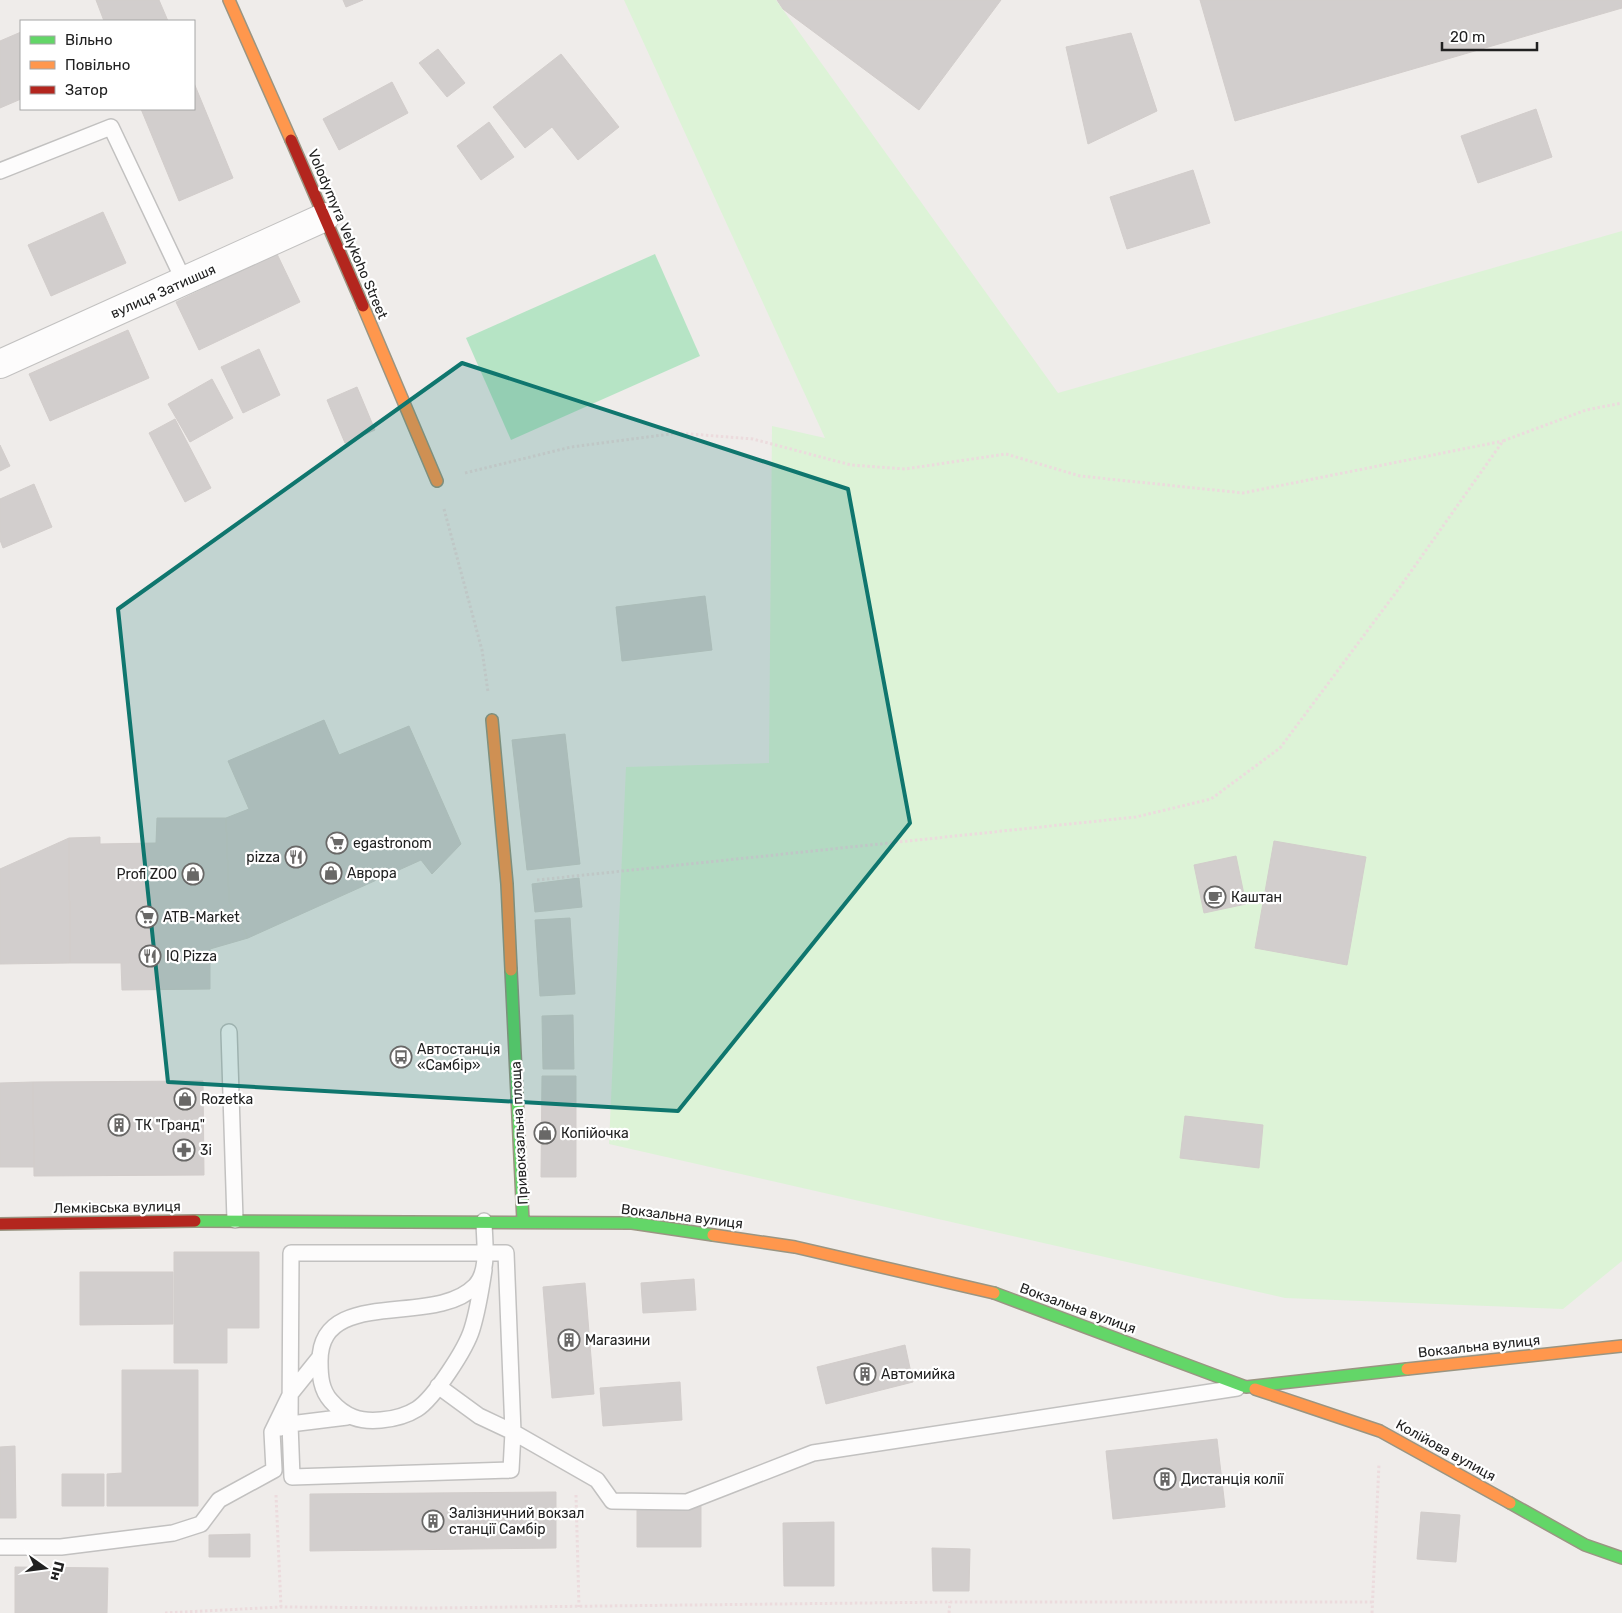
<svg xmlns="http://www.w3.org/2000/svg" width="1622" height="1613" viewBox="0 0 1622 1613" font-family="Rubik,sans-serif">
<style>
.park{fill:#ddf3d7}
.pitch{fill:#b6e4c5}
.building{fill:#d2cecd;stroke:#d2cdcb}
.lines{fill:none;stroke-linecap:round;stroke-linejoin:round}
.lane-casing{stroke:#c2c1c0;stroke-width:18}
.street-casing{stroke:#c2c1c0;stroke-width:30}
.fast-casing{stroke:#9a9582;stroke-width:14}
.slow-casing{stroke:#9a9582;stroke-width:14}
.jam-casing{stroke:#9a9582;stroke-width:14}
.path{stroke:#ecdbdd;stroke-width:3;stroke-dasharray:2.5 2.5;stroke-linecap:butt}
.lane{stroke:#fdfcfc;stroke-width:15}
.street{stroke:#fdfcfc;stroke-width:28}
.fast{stroke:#63d668;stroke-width:11}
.slow{stroke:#ff974d;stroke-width:11}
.jam{stroke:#b3261e;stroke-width:11}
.marked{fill:#0f766e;fill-opacity:0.2;stroke:#0f766e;stroke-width:4;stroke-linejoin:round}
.labels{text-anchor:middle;stroke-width:4.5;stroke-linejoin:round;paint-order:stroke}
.street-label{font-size:14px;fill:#212121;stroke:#fff}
.poi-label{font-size:14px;fill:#212121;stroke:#fff;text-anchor:start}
</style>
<rect width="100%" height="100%" fill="#efecea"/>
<path class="park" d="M 624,0 L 776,0 L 1058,393 L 1622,231 L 1622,1261 L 1563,1309 L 1285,1298 L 609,1144 L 626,767 L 769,763 L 772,426 L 825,438 Z"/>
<path class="pitch" d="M 655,254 L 700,356 L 511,440 L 466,338 Z"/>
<path class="building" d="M 96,0 L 159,0 L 168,21 L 104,21 Z
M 343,0 L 363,0 L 346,7 Z
M 777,0 L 1001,0 L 919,110 L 783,9 Z
M 1200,0 L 1622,0 L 1622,8 L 1235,121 Z
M 21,32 L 21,99 L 0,108 L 0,41 Z
M 1131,33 L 1157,111 L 1088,144 L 1066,47 Z
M 438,49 L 465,83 L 447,97 L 419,63 Z
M 561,54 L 619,127 L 578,160 L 552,127 L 525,148 L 493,107 Z
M 392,82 L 408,113 L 339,150 L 323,119 Z
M 194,83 L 233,178 L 179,201 L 141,109 L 194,109 Z
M 1536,109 L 1552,157 L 1478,183 L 1461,136 Z
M 489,122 L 514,157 L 481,180 L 457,146 Z
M 1193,170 L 1210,223 L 1127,249 L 1110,197 Z
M 103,212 L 126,263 L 51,296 L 28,245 Z
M 277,254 L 300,302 L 199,350 L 176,302 Z
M 128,330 L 149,378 L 50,421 L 29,374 Z
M 259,349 L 280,395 L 243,413 L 221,367 Z
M 212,379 L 233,418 L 190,442 L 168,404 Z
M 357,387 L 375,430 L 345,443 L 327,400 Z
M 175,419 L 211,488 L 185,502 L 149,433 Z
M 0,445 L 10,466 L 0,471 Z
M 34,484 L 52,527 L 3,548 L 0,540 L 0,499 Z
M 705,596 L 712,650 L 622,661 L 616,607 Z
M 324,720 L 339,755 L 409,726 L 461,844 L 432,874 L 421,860 L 248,938 L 229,901 L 226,818 L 249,809 L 228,761 Z
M 565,734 L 580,864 L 527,870 L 512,740 Z
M 157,818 L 226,818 L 229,901 L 248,938 L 210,949 L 210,989 L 122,990 L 121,963 L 70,963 L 69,838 L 100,837 L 100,844 L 156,843 Z
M 69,838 L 70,963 L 0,964 L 0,869 Z
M 1274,841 L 1366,857 L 1347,965 L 1255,948 Z
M 1236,856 L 1246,904 L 1204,913 L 1194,865 Z
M 579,878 L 582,907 L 535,912 L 532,884 Z
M 570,918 L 575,994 L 540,996 L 535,920 Z
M 573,1015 L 574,1069 L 543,1069 L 542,1016 Z
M 542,1076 L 576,1076 L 576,1177 L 541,1177 Z
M 203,1081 L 204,1175 L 34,1176 L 33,1082 Z
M 33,1082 L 34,1167 L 0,1167 L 0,1083 Z
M 1185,1116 L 1263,1125 L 1259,1168 L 1180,1158 Z
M 174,1252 L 259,1252 L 259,1328 L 227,1328 L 227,1363 L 174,1363 Z
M 80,1272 L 173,1272 L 173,1324 L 80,1325 Z
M 694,1279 L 696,1310 L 643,1313 L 641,1283 Z
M 585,1283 L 594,1394 L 552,1398 L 543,1287 Z
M 905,1345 L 913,1382 L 826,1404 L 817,1367 Z
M 122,1370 L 198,1370 L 198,1506 L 107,1506 L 107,1474 L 122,1473 Z
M 680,1382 L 682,1420 L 603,1426 L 600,1388 Z
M 1217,1439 L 1225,1507 L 1113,1519 L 1106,1451 Z
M 15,1446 L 16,1518 L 0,1518 L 0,1447 Z
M 62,1474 L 104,1474 L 104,1506 L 62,1506 Z
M 556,1492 L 556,1548 L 310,1551 L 310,1494 Z
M 637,1503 L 701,1503 L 701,1547 L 637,1547 Z
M 1421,1512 L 1460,1515 L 1456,1562 L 1417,1559 Z
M 834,1522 L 834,1586 L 784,1586 L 783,1523 Z
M 250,1534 L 250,1557 L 209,1557 L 209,1535 Z
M 932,1548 L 970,1549 L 969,1591 L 933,1591 Z
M 15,1567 L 108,1568 L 107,1613 L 15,1613 Z"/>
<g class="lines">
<g class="lane-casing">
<path id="lane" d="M 0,171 L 111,127 L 184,281
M 229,1032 L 235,1220
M 291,1253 L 506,1253 L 513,1432 L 511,1470 L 292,1477 L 290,1424 Z
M 484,1270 C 481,1290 478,1310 472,1329 C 466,1349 434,1398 417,1409 C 406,1416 393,1419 381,1420 C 360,1422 345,1417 331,1401 C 321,1390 320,1376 320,1362 C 319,1285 435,1328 475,1286 C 490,1271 484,1240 484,1221
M 438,1386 L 479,1416 L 513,1432 L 597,1480 L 612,1501 L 687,1502 L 813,1453 L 1237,1388
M 280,1428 L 290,1424 L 347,1417
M 0,1547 L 61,1547 L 173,1533 L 201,1524 L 219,1500 L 274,1470 L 272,1432 L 291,1393 L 320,1357"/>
</g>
<g class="street-casing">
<path id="street" d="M 0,364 L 325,217"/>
</g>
<g class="fast-casing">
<path id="fast" d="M 511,970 L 523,1221
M 195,1221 L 632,1223 L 713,1235
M 994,1293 L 1246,1387 L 1407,1369
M 1510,1503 L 1585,1545 L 1622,1558"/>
</g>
<g class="slow-casing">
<path id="slow" d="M 229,0 L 291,140
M 363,306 L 437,481
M 492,720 L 507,884 L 511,970
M 713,1235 L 795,1247 L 994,1293
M 1407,1369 L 1622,1346
M 1255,1389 L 1380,1431 L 1510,1503"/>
</g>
<g class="jam-casing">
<path id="jam" d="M 291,140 L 363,306
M 0,1224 L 195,1221"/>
</g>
<path class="path" d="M 465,473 L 571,447 L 678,433 L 753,439 L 851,465 L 905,469 L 1006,454 L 1080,476 L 1243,493 L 1503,441
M 444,509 L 482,650 L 488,692
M 537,880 L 1136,817 L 1211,799 L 1280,748 L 1400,587 L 1503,441 L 1586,410 L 1622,403
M 276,1495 L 281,1607
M 576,1495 L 579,1607
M 165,1613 L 281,1607 L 430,1608 L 950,1602 L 1373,1602
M 949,1613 L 950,1602
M 1372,1613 L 1379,1464"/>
<use href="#lane" class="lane"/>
<use href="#street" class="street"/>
<use href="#fast" class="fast"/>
<use href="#slow" class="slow"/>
<use href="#jam" class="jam"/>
</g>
<path class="marked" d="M 462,363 L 848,489 L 910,823 L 678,1111 L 168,1082 L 118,609 Z"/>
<defs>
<g id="supermarket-ring" transform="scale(1.125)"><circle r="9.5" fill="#fff" stroke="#696867" stroke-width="1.5"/><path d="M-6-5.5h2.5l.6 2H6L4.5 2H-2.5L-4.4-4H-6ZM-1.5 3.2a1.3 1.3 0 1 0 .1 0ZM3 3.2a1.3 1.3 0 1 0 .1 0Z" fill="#696867"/></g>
<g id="restaurant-ring" transform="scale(1.125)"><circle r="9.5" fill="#fff" stroke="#696867" stroke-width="1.5"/><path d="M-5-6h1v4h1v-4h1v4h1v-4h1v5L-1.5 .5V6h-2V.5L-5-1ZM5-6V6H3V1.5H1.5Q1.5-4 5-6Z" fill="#696867"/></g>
<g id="shop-ring" transform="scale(1.125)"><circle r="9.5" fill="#fff" stroke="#696867" stroke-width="1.5"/><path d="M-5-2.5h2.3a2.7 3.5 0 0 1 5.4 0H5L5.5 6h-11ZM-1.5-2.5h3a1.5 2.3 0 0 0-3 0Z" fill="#696867"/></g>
<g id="cafe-ring" transform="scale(1.125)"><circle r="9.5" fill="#fff" stroke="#696867" stroke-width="1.5"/><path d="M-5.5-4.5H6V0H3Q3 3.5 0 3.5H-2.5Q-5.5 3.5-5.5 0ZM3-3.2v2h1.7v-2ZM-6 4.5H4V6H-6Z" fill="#696867"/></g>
<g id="bus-ring" transform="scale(1.125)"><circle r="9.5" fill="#fff" stroke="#696867" stroke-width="1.5"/><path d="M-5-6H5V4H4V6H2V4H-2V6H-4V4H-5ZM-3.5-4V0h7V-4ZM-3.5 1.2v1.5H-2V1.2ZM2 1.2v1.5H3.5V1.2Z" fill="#696867"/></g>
<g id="building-ring" transform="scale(1.125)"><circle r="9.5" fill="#fff" stroke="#696867" stroke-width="1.5"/><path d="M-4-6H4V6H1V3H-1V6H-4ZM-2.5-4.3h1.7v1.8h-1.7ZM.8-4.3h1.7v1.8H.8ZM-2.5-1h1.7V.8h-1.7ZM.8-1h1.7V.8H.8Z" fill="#696867"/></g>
<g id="pharmacy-ring" transform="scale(1.125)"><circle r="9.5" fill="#fff" stroke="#696867" stroke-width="1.5"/><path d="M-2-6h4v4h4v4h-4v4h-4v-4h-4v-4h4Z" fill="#696867"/></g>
</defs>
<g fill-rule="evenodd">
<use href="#supermarket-ring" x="337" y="843"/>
<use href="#restaurant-ring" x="296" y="857"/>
<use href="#shop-ring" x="331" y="873"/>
<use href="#shop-ring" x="193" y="874"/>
<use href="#cafe-ring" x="1215" y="897"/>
<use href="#supermarket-ring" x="147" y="917"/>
<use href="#restaurant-ring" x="150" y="956"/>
<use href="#bus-ring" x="401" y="1057"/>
<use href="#shop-ring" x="185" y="1099"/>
<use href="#building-ring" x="119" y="1125"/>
<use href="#shop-ring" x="545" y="1133"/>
<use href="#pharmacy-ring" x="184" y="1150"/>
<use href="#building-ring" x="569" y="1340"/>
<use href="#building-ring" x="865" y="1374"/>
<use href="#building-ring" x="1165" y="1479"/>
<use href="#building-ring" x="433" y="1521"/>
</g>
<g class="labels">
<g class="street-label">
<text transform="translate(348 234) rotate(67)" y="5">Volodymyra Velykoho Street</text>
<text transform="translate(163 291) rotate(-24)" y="5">вулиця Затишшя</text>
<text transform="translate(519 1133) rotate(-93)" y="5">Привокзальна площа</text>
<text transform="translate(117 1207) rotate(-1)" y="5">Лемківська вулиця</text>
<text transform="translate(682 1216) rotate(7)" y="5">Вокзальна вулиця</text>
<text transform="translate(1078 1308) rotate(20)" y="5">Вокзальна вулиця</text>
<text transform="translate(1479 1346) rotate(-6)" y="5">Вокзальна вулиця</text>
<text transform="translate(1446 1450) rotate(29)" y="5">Колійова вулиця</text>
</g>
<g class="poi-label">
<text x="353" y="848">egastronom</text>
<text x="280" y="862" text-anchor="end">pizza</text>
<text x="347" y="878">Аврора</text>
<text x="177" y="879" text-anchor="end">Profi ZOO</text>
<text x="1231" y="902">Каштан</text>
<text x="163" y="922">ATB-Market</text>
<text x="166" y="961">IQ Pizza</text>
<text x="417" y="1054">Автостанція<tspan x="417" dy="16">«Самбір»</tspan></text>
<text x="201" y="1104">Rozetka</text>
<text x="135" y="1130">ТК "Гранд"</text>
<text x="561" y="1138">Копійочка</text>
<text x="200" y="1155">3i</text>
<text x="585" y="1345">Магазини</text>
<text x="881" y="1379">Автомийка</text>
<text x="1181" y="1484">Дистанція колії</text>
<text x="449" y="1518">Залізничний вокзал<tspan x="449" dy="16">станції Самбір</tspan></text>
</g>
</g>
<rect x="20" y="20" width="175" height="90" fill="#ffffff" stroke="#a6a6a6"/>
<rect x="30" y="36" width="25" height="8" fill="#63d668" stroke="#a6a6a6"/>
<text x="65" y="45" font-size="15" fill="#212121">Вільно</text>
<rect x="30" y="61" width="25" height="8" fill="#ff974d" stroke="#a6a6a6"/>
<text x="65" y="70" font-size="15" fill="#212121">Повільно</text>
<rect x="30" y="86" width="25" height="8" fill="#b3261e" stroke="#a6a6a6"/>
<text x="65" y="95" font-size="15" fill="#212121">Затор</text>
<g transform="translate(45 1568) rotate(104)" stroke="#ffffff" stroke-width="4" paint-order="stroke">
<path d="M0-4L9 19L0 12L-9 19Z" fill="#212121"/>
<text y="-8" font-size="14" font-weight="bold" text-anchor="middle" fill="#212121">Пн</text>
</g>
<path d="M1442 42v8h95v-8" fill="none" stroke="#212121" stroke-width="2.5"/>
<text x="1450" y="42" font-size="15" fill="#212121" stroke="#ffffff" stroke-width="4" paint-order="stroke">20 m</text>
</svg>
